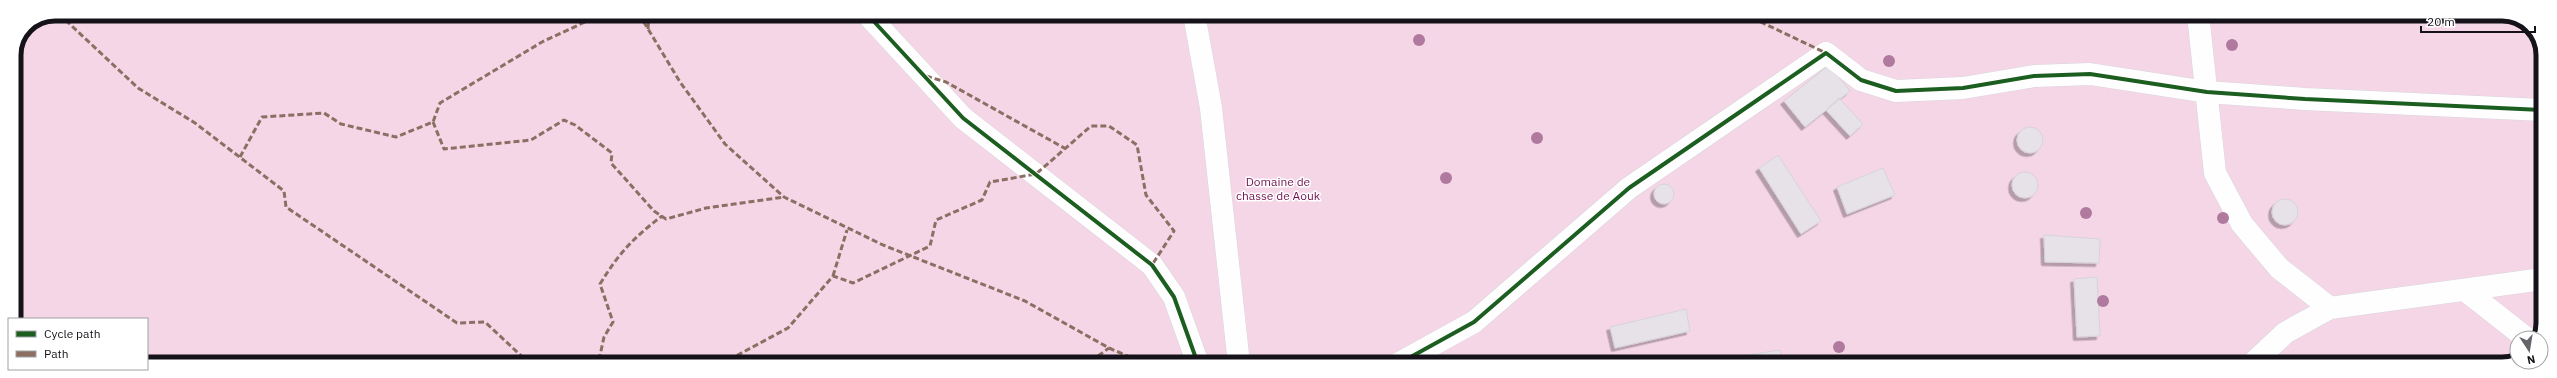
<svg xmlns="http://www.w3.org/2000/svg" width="2557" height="378" viewBox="0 0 2557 378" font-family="'IBM Plex Sans',sans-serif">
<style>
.green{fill:#f5d6e7}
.building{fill:#e6e2e8;stroke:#d7d3d8;filter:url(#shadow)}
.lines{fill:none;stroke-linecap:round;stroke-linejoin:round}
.minor-casing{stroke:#d8d6dc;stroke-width:23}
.minor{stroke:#fffeff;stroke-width:22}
.quiet{stroke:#8d6e63;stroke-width:3;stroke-dasharray:6 3;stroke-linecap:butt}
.cycleway-casing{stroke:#fff;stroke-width:6}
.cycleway{stroke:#1b5e20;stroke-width:4}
.tree{fill:#b07a9e}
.labels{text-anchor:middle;stroke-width:3;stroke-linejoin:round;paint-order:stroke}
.park-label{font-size:12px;fill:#71114f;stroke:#fff}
.rim{fill:none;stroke:#15121a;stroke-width:5}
</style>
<defs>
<filter id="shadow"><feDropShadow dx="-3.5" dy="3.5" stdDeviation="0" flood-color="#0004"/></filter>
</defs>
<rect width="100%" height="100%" fill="#fcfbfe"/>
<path class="green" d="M 55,14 L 2507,14 L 2531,26 L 2543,50 L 2543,328 L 2538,338 L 2517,338 L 2517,358 L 2502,364 L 147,364 L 147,319 L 14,319 L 14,55 L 26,26 Z"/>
<path class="building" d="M 1829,65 L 1850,91 L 1805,127 L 1784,101 Z
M 1839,98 L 1863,124 L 1850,136 L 1826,110 Z
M2017 140a13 13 0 1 1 26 0a13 13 0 1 1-26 0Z
M 1778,155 L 1821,221 L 1801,234 L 1759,168 Z
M 1883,168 L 1895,195 L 1847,214 L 1837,187 Z
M2012 185a13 13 0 1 1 26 0a13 13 0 1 1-26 0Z
M1654 194a10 10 0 1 1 20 0a10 10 0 1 1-20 0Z
M2272 212a13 13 0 1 1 26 0a13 13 0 1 1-26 0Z
M 2044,235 L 2100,239 L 2099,263 L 2045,262 Z
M 2097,277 L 2100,336 L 2077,337 L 2074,279 Z
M 1686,309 L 1690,331 L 1615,348 L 1610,327 Z
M 1780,350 L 1783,364 L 1736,364 L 1735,357 Z"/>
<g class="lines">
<g class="minor-casing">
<path id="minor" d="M 867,14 L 963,118 L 1152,265 L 1174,297 L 1198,364
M 1194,14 L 1211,108 L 1239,364
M 2198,14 L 2215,173 L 2242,224 L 2279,268 L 2330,308
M 2465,290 L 2526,338
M 1398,364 L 1474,322 L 1629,188 L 1826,53 L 1861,80 L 1896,91 L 1963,88 L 2034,76 L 2090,74 L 2207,92 L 2305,99 L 2543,110
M 2252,364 L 2285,333 L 2330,308 L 2543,279"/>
</g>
<use href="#minor" class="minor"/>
<path class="quiet" d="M 59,14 L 138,88 L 195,123 L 284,191 L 286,207 L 457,323 L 485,322 L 530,364
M 639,14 L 680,82 L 725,144 L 784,197 L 883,245 L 1025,301 L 1109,348 L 1146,364
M 1744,14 L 1826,53
M 648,29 L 649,14
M 926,76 L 946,82 L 1066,149
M 433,122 L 444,149 L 531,140 L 564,120 L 575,125 L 612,153 L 611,163 L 654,211 L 666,219 L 706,208 L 784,197
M 240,157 L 262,117 L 324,113 L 341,124 L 396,137 L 433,122 L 440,103 L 542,42 L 600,15
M 833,276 L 847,230
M 599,360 L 604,337 L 613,322 L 600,284 C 619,253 633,238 662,216
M 594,364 L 599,360 L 604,364
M 721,364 L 788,328 L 833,276 L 853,283 L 930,246 L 936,220 L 982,200 L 990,182 L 1036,174 L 1091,126 L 1109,126 L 1137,145 L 1146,195 L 1174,231 L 1152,265
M 1063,364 L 1098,356 L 1109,348"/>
<g class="cycleway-casing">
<path id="cycleway" d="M 867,14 L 963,118 L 1152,265 L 1174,297 L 1198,364
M 1398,364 L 1474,322 L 1629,188 L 1826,53 L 1861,80 L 1896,91 L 1963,88 L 2034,76 L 2090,74 L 2207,92 L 2305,99 L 2543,110"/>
</g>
<use href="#cycleway" class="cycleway"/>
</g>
<g class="tree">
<circle cx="1419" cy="40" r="6"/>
<circle cx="2232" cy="45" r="6"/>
<circle cx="1889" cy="61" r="6"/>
<circle cx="1537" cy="138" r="6"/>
<circle cx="1446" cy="178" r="6"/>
<circle cx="2086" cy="213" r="6"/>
<circle cx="2223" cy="218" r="6"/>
<circle cx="2103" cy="301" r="6"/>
<circle cx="1839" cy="347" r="6"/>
</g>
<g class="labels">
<g class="park-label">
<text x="1278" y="186">Domaine de<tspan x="1278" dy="14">chasse de Aouk</tspan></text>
</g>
</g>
<path d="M0 0H2557V378H0ZM55 21H2502A34 34 0 0 1 2536 55V323A34 34 0 0 1 2502 357H55A34 34 0 0 1 21 323V55A34 34 0 0 1 55 21Z" fill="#fff" fill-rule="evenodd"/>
<path class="rim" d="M55 21H2502A34 34 0 0 1 2536 55V323A34 34 0 0 1 2502 357H55A34 34 0 0 1 21 323V55A34 34 0 0 1 55 21Z"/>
<rect x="8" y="318" width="140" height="52" fill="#ffffff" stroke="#a1a0a3"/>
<rect x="16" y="331" width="20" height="6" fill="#1b5e20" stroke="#a1a0a3"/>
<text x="44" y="338" font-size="12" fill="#15121a">Cycle path</text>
<rect x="16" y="351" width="20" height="6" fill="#8d6e63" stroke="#a1a0a3"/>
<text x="44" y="358" font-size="12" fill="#15121a">Path</text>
<g transform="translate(2529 350) rotate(168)"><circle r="19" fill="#ffffff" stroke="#a1a0a3"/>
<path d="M0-3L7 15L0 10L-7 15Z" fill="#66646a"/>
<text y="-6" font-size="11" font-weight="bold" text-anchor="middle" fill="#15121a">N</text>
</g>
<path d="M2421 26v6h114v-6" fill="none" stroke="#15121a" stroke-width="2"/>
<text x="2427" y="26" font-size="12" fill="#15121a" stroke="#ffffff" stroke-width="3" paint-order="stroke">20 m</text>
</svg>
